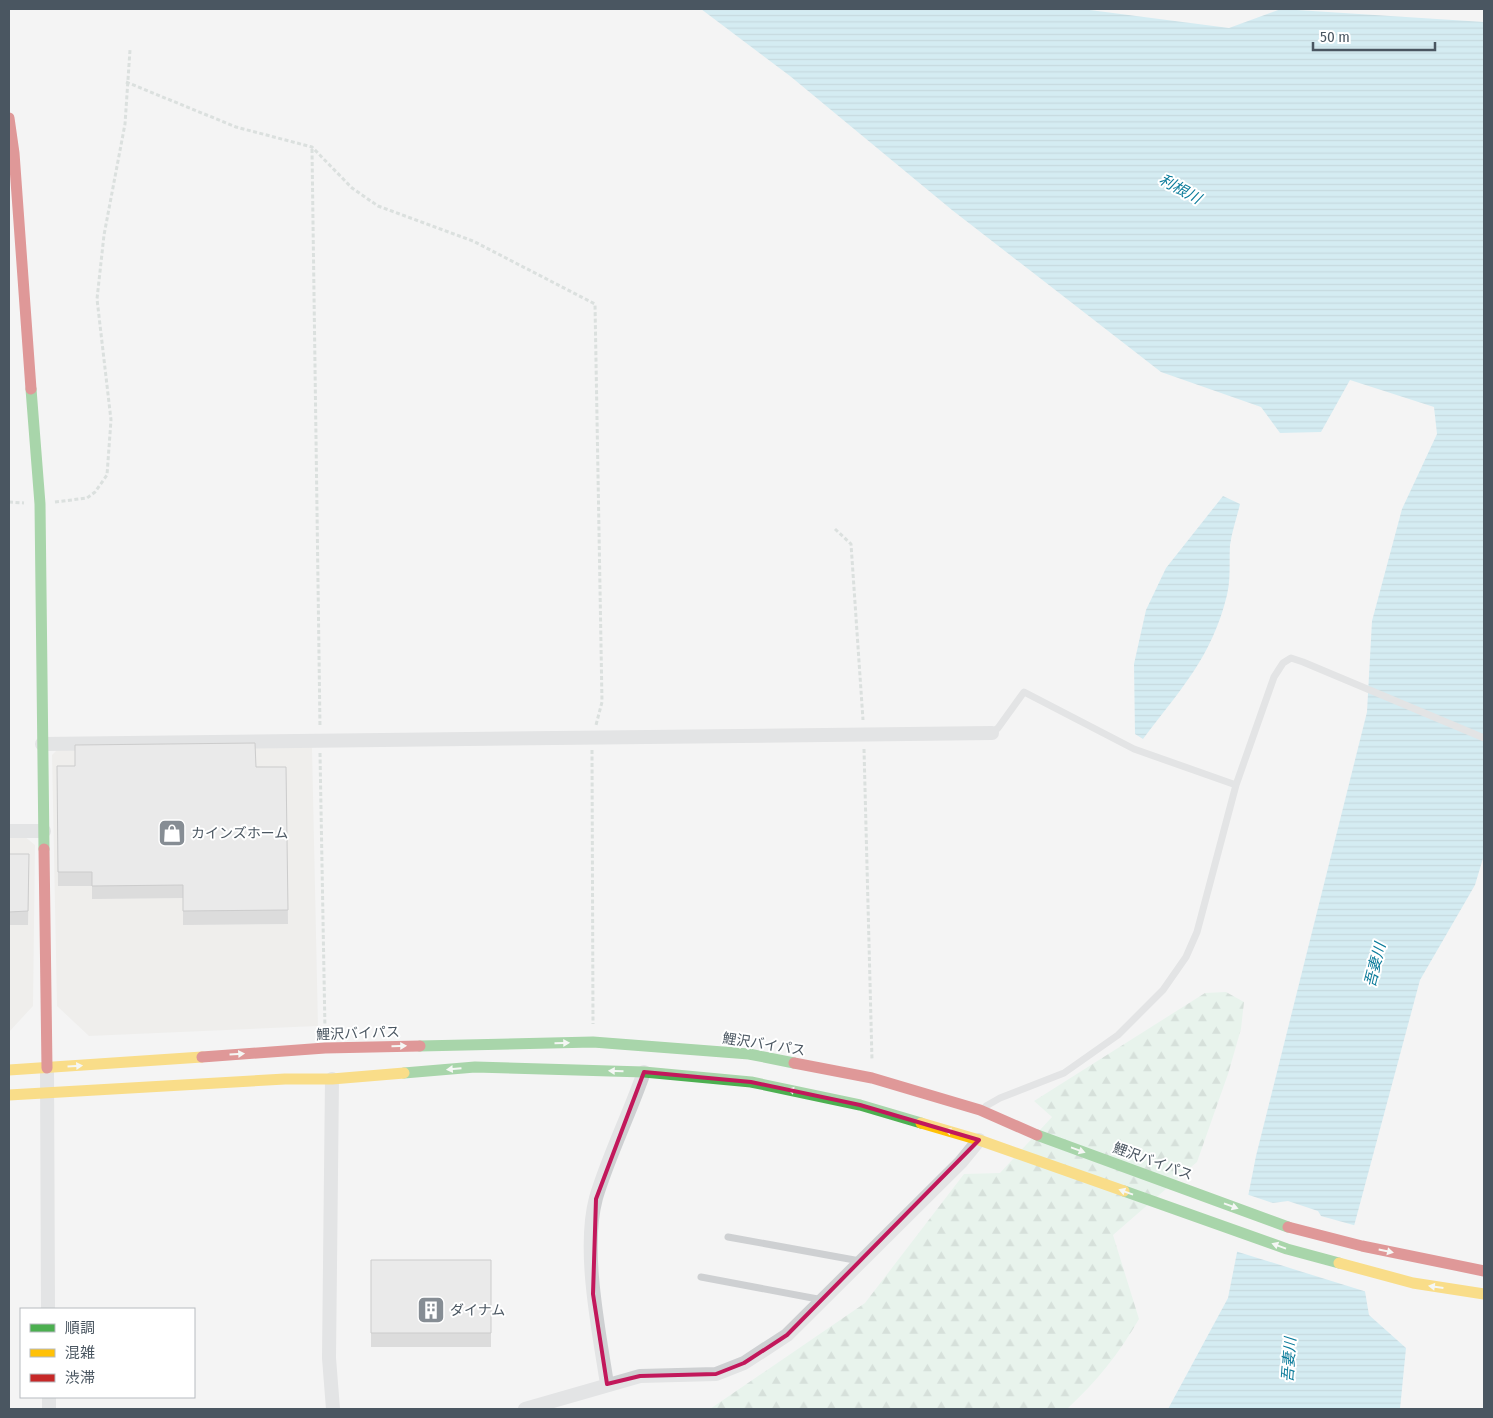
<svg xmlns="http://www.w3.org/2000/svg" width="1493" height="1418" viewBox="0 0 1493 1418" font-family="'Fira Sans Condensed','Noto Sans JP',sans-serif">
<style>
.commercial{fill:#e8e7e3}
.forest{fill:url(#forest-firs)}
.water{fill:url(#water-rules)}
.pier{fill:#f4f4f4}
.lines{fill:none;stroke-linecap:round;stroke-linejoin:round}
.path{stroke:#bcc7c4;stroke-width:3;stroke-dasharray:4 2.5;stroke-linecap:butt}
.lane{stroke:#ced0d2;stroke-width:7}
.street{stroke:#ced0d2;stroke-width:14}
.fast{stroke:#4caf50;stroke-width:11}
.slow{stroke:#ffc107;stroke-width:11}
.jam{stroke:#c62828;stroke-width:11}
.wall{fill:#bebebf}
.building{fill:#ddddde;stroke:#9b9b9b}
.oneway{fill:#f6fbf6}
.marked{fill:none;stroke:#c2185b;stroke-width:4;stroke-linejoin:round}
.labels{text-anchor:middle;stroke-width:4;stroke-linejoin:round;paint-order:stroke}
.poi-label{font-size:14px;fill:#4a5661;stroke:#fff;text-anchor:start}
.street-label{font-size:14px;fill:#4a5661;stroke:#fff}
.water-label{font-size:15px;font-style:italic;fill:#0c7c9b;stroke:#fff}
</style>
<defs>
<pattern id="forest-firs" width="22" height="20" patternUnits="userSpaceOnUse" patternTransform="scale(1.25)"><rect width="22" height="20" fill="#d9f2e3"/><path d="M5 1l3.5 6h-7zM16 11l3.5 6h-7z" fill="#b2c7bb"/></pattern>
<pattern id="water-rules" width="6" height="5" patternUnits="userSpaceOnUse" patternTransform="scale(1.25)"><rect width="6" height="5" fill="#aee2f0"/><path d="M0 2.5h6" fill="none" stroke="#90bac6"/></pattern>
</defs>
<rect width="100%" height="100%" fill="#f4f4f4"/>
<path class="commercial" d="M 312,747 L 318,1026 L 89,1036 L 57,1006 L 52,755 L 57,750 Z
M 24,836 L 35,845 L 33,1006 L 9,1032 L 9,837 Z"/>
<path class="forest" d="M 1226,992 L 1244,1002 L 1241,1029 L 1228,1074 L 1197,1162 L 1113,1235 L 1139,1319 C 1119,1354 1096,1382 1067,1409 L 710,1409 L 865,1303 L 964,1174 L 1000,1173 L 1052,1117 L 1034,1101 L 1205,993 Z"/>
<path class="water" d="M 701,9 L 1082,9 L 1229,28 L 1281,9 L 1484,22 L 1484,855 L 1475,885 L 1420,980 L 1354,1226 L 1369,1315 L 1406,1348 L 1400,1409 L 1168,1409 L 1228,1298 L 1256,1156 L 1367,712 L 1372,621 L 1402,509 L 1437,434 L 1434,407 L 1350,380 L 1321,432 L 1280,433 L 1261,407 L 1161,372 L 952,210 L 790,76 Z
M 1223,496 L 1240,504 C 1237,517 1232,531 1230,545 C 1229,562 1231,578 1227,595 C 1212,657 1180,690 1143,739 L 1135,734 L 1134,664 L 1146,610 L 1166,568 Z"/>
<path class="pier" d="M 1246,1194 L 1273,1203 L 1288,1201 L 1318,1211 L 1321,1216 L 1357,1226 L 1367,1292 L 1235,1251 Z"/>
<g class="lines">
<path class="path" d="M 126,82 L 236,127 L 312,147 L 352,188 L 378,206 L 473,241 L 595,304 L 602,702 L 596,725
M 312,149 L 320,727
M 9,502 L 24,503
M 55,502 L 87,498 L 95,492 L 107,475 L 111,420 L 97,299 L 104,235 L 125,124 L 130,50
M 835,529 L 851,544 L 863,720
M 864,749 L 872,1060
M 592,750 L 593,1024
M 320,753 L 325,1030"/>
<path class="lane" d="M 992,733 L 998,728 L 1024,692 L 1134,749 L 1236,785
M 986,1106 L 1000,1098 L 1064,1073 L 1118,1035 L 1163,990 L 1186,957 L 1197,932 L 1236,785 L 1274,677 L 1283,663 L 1291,658 L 1303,662 L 1484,738
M 728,1237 L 860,1261
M 701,1277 L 823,1300"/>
<path class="street" d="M 42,744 L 992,733
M 9,831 L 44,831
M 47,1068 L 48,1309
M 332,1079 L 329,1358 L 333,1409
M 607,1384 C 599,1331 582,1250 596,1198 C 608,1157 630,1113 644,1072
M 49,1397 L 49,1409
M 525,1409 L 640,1376 L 716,1374 L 744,1363 L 787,1335 L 961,1162 L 979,1140"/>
<path class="fast" d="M 31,389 L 40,504 L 44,849
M 420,1046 L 593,1042 L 749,1054 L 794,1063
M 404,1073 L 475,1067 L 644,1072 L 751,1082 L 860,1105 L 921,1123
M 1037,1135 L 1288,1227
M 1124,1191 L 1287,1249 L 1339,1263"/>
<path class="slow" d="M 9,1070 L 202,1057
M 9,1095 L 285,1079 L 332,1079 L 404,1073
M 921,1123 L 979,1140 L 1124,1191
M 1339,1263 L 1413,1283 L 1484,1294"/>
<path class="jam" d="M 9,118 L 14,153 L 31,389
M 44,849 L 47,1068
M 202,1057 L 325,1048 L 420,1046
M 794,1063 L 872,1078 L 980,1110 L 1037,1135
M 1288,1227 L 1362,1246 L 1484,1271"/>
</g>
<path class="wall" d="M 57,766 L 286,767 L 288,924 L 183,925 L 183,898 L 92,899 L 92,886 L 58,886 Z
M 9,854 L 29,867 L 28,925 L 9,925 Z
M 371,1260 L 491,1260 L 491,1347 L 371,1347 Z"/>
<path class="building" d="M 255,743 L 256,767 L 286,767 L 288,910 L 183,911 L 183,885 L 92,886 L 92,872 L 58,872 L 57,766 L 75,766 L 75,745 Z
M 9,854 L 29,854 L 28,911 L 9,912 Z
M 371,1260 L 491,1260 L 491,1333 L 371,1333 Z"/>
<defs><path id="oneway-solid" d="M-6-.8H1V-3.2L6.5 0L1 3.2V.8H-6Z" transform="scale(1.25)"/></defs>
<g class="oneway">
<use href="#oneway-solid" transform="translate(562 1043) rotate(-1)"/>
<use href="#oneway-solid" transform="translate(399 1046) rotate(-1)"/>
<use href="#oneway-solid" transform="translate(237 1054) rotate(-4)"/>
<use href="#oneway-solid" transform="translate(75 1066) rotate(-4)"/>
<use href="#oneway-solid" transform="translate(454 1069) rotate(175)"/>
<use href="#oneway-solid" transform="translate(616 1071) rotate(-178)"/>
<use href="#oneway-solid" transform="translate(795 1091) rotate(-168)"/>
<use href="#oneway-solid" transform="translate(952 1132) rotate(-164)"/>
<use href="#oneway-solid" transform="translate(1078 1150) rotate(20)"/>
<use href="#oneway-solid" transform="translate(1126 1192) rotate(-160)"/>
<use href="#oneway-solid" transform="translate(1231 1206) rotate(20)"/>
<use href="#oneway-solid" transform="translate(1279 1246) rotate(-160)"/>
<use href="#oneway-solid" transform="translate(1386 1251) rotate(12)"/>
<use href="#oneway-solid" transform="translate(1436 1287) rotate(-172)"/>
</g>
<path d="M0 0H1493V1418H0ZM 644,1072 L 751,1082 L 860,1105 L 979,1140 L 787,1335 L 744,1363 L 716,1374 L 640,1376 L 607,1384 L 593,1294 L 596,1199 Z" fill="#f4f4f4" fill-opacity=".55" fill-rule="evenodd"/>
<path class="marked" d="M 644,1072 L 751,1082 L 860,1105 L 979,1140 L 787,1335 L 744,1363 L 716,1374 L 640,1376 L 607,1384 L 593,1294 L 596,1199 Z"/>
<defs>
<g id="shop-square" transform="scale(1.4375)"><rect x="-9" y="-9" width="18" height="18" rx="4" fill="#868d94" stroke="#fff"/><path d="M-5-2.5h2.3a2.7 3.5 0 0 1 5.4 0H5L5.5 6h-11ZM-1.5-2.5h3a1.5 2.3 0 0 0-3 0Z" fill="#fff"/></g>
<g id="building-square" transform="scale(1.4375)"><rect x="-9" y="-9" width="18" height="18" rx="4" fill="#868d94" stroke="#fff"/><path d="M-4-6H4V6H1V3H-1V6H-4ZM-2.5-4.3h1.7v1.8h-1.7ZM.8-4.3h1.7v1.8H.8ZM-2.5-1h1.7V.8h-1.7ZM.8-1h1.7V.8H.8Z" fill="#fff"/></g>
</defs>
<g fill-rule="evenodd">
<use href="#shop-square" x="172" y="833"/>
<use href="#building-square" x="431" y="1310"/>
</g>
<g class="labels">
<g class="poi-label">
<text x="191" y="838">カインズホーム</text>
<text x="450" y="1315">ダイナム</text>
</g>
<g class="street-label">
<text transform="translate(358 1033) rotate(-2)" y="5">鯉沢バイパス</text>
<text transform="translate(764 1044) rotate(9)" y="5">鯉沢バイパス</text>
<text transform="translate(1153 1161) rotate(20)" y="5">鯉沢バイパス</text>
</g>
<g class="water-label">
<text transform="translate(1180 189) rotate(29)" y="5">利根川</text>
<text transform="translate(1375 965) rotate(-76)" y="5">吾妻川</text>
<text transform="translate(1289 1360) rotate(-86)" y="5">吾妻川</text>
</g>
</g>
<rect width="1493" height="1418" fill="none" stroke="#4a5661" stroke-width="20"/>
<rect x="20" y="1308" width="175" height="90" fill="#ffffff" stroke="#b7bbc0"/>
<rect x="30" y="1324" width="25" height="8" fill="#4caf50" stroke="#b7bbc0"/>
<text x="65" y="1333" font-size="15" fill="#4a5661">順調</text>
<rect x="30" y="1349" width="25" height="8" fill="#ffc107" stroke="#b7bbc0"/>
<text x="65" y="1358" font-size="15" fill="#4a5661">混雑</text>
<rect x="30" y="1374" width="25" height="8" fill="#c62828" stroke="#b7bbc0"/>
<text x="65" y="1383" font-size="15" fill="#4a5661">渋滞</text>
<path d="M1313 42v8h122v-8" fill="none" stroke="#4a5661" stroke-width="2.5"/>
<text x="1320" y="42" font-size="15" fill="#4a5661" stroke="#ffffff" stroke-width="4" paint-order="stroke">50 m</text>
</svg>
